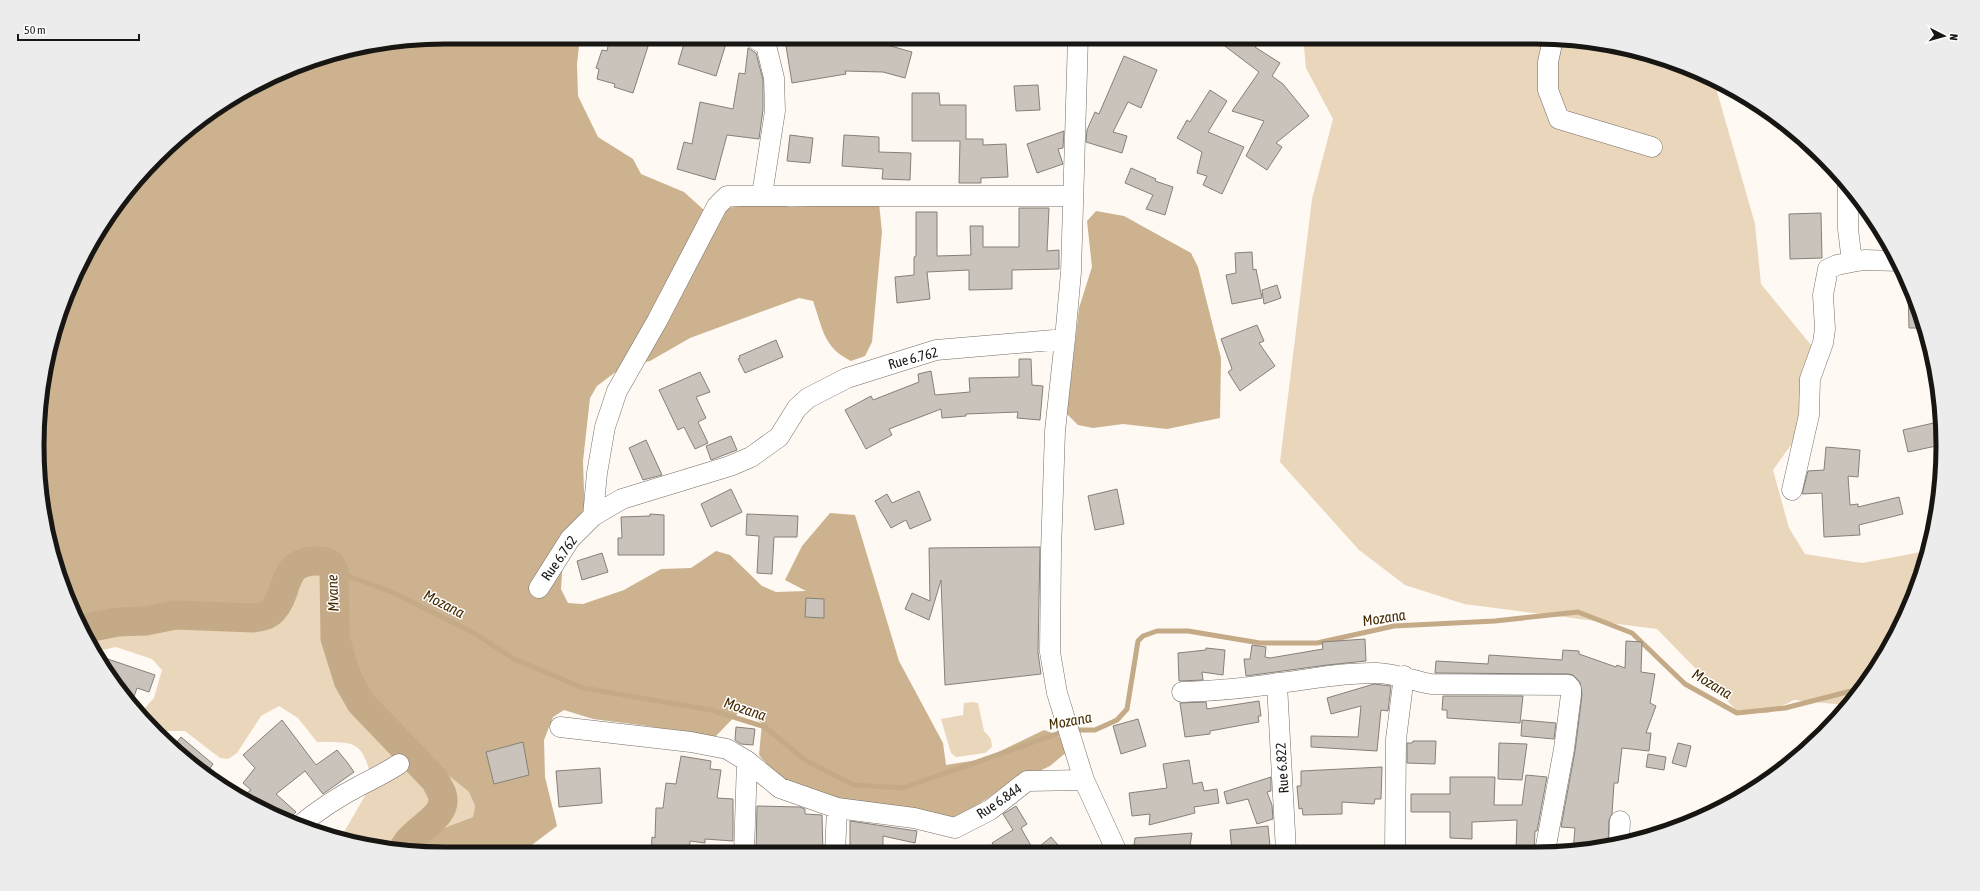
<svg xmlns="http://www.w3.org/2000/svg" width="1980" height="891" viewBox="0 0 1980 891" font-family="'Asap Condensed',sans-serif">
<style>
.green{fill:#ead6ba}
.forest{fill:#ccb28f}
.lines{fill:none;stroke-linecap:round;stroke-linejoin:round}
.stream{stroke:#c4aa87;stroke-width:5}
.river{stroke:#c4aa87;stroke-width:29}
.building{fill:#cac3bb;stroke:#868078}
.minor-casing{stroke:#736d66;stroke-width:21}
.minor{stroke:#fff;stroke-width:20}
.labels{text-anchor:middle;stroke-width:3;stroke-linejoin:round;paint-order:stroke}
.street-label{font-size:14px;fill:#181613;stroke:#fff}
.water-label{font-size:15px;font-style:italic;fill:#452b00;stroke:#fff}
.rim{fill:none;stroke:#181613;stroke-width:5}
</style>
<rect width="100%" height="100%" fill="#fef9f2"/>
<path class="green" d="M 1303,37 L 1535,37 L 1614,45 L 1666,59 L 1714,81 L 1755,224 L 1761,284 L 1820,356 L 1809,420 L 1773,470 L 1789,528 L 1805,554 L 1862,563 L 1927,551 L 1921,577 L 1874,673 L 1845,705 L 1794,700 L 1768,713 L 1739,713 L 1657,629 L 1464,604 L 1405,585 L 1359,550 L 1280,462 L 1312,199 L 1333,119 L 1306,68 Z
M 325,553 L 342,562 L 346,577 L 344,604 L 347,650 L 374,708 L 395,723 L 433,763 L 469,792 L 475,806 L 473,817 L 436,831 L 414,851 L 366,846 L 340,839 L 373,782 C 361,741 359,742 317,742 L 298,718 L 279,706 L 261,716 L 237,753 L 228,759 L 220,758 L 185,731 L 162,731 L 149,724 L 143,710 L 154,698 L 162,670 L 152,659 L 116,647 L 93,652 L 78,619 L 93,618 L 146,607 L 204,610 L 267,597 L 289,561 L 300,555 Z
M 973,702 L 978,703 L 984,731 L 991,739 L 992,747 L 985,753 L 956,757 L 951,753 L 941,719 L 963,715 L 964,703 Z"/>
<path class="forest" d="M 451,37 L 580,37 L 577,64 L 578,96 L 598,137 L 633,159 L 641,174 L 684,192 L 705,211 L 763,203 L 791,207 L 879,203 L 882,232 L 872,342 L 865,356 L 851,361 C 823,347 823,329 813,301 L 799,298 L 690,338 L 650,361 L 621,368 L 597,386 L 590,398 L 583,461 L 585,521 L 563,560 L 561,589 L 568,603 L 583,604 L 624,590 L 661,569 L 691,568 L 716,551 L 730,555 L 762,586 L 776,592 L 806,591 L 785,580 L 802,546 L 830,513 L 855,515 L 899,661 L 943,743 L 946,765 L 984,759 L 1044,730 L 1058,735 L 1069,750 L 1050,766 L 999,790 L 955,821 L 825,798 L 776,775 L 759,755 L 762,723 L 741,710 L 715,737 L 647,726 L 593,719 L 564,710 L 553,717 L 544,740 L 545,777 L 557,826 L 520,854 L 446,854 L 414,851 L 436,831 L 473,817 L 475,806 L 469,792 L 433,763 L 395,723 L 374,708 L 354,676 L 347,650 L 344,604 L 346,577 L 342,562 L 325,553 L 300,555 L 289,561 L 267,597 L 256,606 L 204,610 L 146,607 L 93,618 L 78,619 L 59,577 L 41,499 L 37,445 L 45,366 L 59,314 L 92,241 L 138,176 L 176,138 L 241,92 L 314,59 L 366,45 L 417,40 C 426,47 441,40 451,37 Z
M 1096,211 L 1124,216 L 1191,253 L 1198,267 L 1221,358 L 1220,418 L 1167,429 L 1123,424 L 1093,428 L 1078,425 L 1067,414 L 1079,308 L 1092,267 L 1087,221 Z"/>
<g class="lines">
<path class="stream" d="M 334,571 L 392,592 L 474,633 L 514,659 L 583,688 L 711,710 L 765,727 L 805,760 L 854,785 L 903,788 L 1065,731
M 1073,730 L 1095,730 L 1117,720 L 1127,709 L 1138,641 L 1143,636 L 1157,631 L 1188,631 L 1260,643 L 1317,643 L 1394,626 L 1495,621 L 1578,612 L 1632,633 L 1685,684 L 1737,713 L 1785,708 L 1859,689"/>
<path class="river" d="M 82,629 L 118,622 L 146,621 L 175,615 L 253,618 C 260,617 268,616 273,610 C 290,592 280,561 317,561 C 327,561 330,562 334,571 L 335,638 L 348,680 L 361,703 L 435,780 C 437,784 440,789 442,794 C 450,818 411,829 403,850"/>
</g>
<path class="building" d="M 627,37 L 651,37 L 633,93 L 614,87 L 615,84 L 597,79 L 599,69 L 596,68 L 602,50 L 607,51 L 609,41 L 625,46 Z
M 686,37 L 728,37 L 716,76 L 678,64 Z
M 833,37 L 882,37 L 880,43 L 912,52 L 905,78 L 883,72 L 845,71 L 846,74 L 792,83 L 786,46 L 832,39 Z
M 1213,37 L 1250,37 L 1258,43 L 1255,47 L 1280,63 L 1272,76 L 1283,84 L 1309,116 L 1276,143 L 1282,147 L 1267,170 L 1246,156 L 1264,121 L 1232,111 L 1259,72 Z
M 748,48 L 756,53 L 763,80 L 763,110 L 759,139 L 727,135 L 715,180 L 677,169 L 684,142 L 692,144 L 700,102 L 733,109 L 739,73 L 745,74 Z
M 1124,56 L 1157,70 L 1141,108 L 1128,102 L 1113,132 L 1127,136 L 1122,153 L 1086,142 L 1087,130 L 1095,112 L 1099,114 Z
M 1038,85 L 1040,110 L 1016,111 L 1014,86 Z
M 1210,90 L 1227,101 L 1208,132 L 1244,147 L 1222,194 L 1203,185 L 1207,176 L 1197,173 L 1202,152 L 1177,138 L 1187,120 L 1190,122 Z
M 912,93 L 939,93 L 940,105 L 966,105 L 966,139 L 983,139 L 983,145 L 1006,144 L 1008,177 L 981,178 L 981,183 L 959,183 L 960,141 L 912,141 Z
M 1064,131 L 1063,148 L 1058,149 L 1063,164 L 1037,173 L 1027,144 Z
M 790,135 L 813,138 L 810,163 L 787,161 Z
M 844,135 L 879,137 L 879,152 L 911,153 L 910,180 L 882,179 L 883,169 L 842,166 Z
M 1131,168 L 1156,179 L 1155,181 L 1173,187 L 1165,215 L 1146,209 L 1153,195 L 1125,183 Z
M 1019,208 L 1049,208 L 1047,251 L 1059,250 L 1059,269 L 1012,270 L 1012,289 L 969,290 L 969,270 L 927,272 L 930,299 L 897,303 L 895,277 L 914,275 L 914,257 L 916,256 L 916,212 L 937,212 L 937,256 L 971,255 L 970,226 L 983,226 L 983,247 L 1019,247 Z
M 1821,213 L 1822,258 L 1790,259 L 1789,214 Z
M 1252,252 L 1253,270 L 1256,269 L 1262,298 L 1232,304 L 1226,275 L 1236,273 L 1235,253 Z
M 1277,285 L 1281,298 L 1264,304 L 1262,290 Z
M 1908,289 L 1910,289 L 1925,328 L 1909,328 Z
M 1257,325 L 1264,341 L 1259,343 L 1275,366 L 1240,391 L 1228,372 L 1232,369 L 1221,339 Z
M 776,340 L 783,357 L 745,373 L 738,359 L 740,358 L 739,356 Z
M 1019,359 L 1031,359 L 1032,385 L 1043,386 L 1040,420 L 1017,418 L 1018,412 L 966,414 L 966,416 L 942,418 L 941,409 L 889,429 L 892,435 L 866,449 L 845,410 L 871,396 L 873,400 L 919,382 L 918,374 L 931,371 L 935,395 L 970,392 L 969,378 L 1019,377 Z
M 700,372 L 710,392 L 696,397 L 706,418 L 698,422 L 708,443 L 695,449 L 684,427 L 678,430 L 659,390 Z
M 1942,421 L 1941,445 L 1908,452 L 1903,430 Z
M 731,436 L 737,450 L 711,460 L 706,446 Z
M 646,440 L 662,475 L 643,480 L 629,448 Z
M 1826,447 L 1860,450 L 1858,477 L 1848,476 L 1850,505 L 1858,504 L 1858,507 L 1899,497 L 1903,514 L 1859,525 L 1860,535 L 1824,537 L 1822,493 L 1802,494 L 1808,471 L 1824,470 Z
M 731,489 L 742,512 L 711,527 L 701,504 Z
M 1117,489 L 1124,524 L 1095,530 L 1088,496 Z
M 919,491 L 931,520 L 910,529 L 906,520 L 891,528 L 875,501 L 887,494 L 892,503 Z
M 650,514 L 664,515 L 664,555 L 618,555 L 618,538 L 622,538 L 621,517 L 650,516 Z
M 747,514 L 798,516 L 797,537 L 774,537 L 772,574 L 757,573 L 759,536 L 746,535 Z
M 1040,547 L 1038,652 L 1041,674 L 945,685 L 941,580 L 929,620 L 905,609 L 912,593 L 930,601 L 929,548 Z
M 602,553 L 608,572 L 582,580 L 577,561 Z
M 806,598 L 824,599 L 824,618 L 805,617 Z
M 1365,639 L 1366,661 L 1327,665 L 1246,676 L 1244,659 L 1250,659 L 1252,645 L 1266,647 L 1265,657 L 1270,658 L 1323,649 L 1322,642 Z
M 1626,641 L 1642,642 L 1641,672 L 1655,674 L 1650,703 L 1656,706 L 1646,733 L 1651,733 L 1649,751 L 1622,748 L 1618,783 L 1614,783 L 1612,814 L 1609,820 L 1608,845 L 1588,850 L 1573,851 L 1575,828 L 1561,827 L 1575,751 L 1582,695 L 1580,682 L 1573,675 L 1568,674 L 1435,673 L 1436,661 L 1488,664 L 1489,655 L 1562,660 L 1563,650 L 1579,651 L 1579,654 L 1616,667 L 1617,665 L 1625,668 Z
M 1206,648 L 1225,650 L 1223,675 L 1202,672 L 1203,680 L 1179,681 L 1178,653 L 1206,650 Z
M 96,655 L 155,675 L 149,692 L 137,688 L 131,705 Z
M 1374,684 L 1391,686 L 1388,711 L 1381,710 L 1377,751 L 1311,747 L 1311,736 L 1358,737 L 1361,706 L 1331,714 L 1327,698 Z
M 1443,696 L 1523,696 L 1520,723 L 1447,718 L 1447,710 L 1442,710 Z
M 1259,701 L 1261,716 L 1258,716 L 1259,722 L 1210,731 L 1210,734 L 1185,737 L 1180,703 L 1206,702 L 1207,709 Z
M 1138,719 L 1146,746 L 1121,754 L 1113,726 Z
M 282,720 L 316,765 L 337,750 L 347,762 L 354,772 L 323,794 L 305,771 L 276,794 L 296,812 L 288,820 L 240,798 L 251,790 L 243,783 L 255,768 L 243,755 Z
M 1522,720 L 1556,723 L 1554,739 L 1521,736 Z
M 736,727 L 755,729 L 753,745 L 741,744 L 735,740 Z
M 181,737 L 213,764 L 206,774 L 172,748 Z
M 1413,741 L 1436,741 L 1435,764 L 1407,763 L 1407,743 L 1412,743 Z
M 523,742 L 529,775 L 494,784 L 486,752 Z
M 1499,743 L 1527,744 L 1522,780 L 1498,779 Z
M 1678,743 L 1691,746 L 1686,767 L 1672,763 Z
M 1648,754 L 1666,757 L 1664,770 L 1646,767 Z
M 681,756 L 711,761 L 710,769 L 721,770 L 717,798 L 733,799 L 733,841 L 705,839 L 705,843 L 690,841 L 689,853 L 651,853 L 652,837 L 655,838 L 656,808 L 663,808 L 666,783 L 676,784 Z
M 1189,760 L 1193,784 L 1202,782 L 1204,791 L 1217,789 L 1219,803 L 1194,807 L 1195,813 L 1149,825 L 1150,814 L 1132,816 L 1129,793 L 1167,788 L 1163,764 Z
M 1382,767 L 1381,799 L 1375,799 L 1374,804 L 1342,802 L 1342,814 L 1303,815 L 1302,808 L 1299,809 L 1297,786 L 1301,786 L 1301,771 Z
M 600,768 L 602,803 L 559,807 L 556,771 Z
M 1526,775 L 1547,777 L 1537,831 L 1535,831 L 1534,851 L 1516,851 L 1517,820 L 1472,822 L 1472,839 L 1450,838 L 1450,812 L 1411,812 L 1411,794 L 1450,794 L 1450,777 L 1495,777 L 1494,805 L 1522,805 Z
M 1271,777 L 1271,791 L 1267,792 L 1272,805 L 1273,819 L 1257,824 L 1248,799 L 1227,804 L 1224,792 Z
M 757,806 L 800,807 L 805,809 L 805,814 L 822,815 L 823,853 L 756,853 Z
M 1016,806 L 1027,824 L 1021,828 L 1034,851 L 1051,837 L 1064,852 L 998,852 L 992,843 L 1013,830 L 1003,814 Z
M 850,821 L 917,831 L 915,843 L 883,836 L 883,853 L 850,853 Z
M 1268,826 L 1270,846 L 1259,847 L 1259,851 L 1232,852 L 1230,830 Z
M 1192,833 L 1189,852 L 1167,852 L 1167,848 L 1134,845 L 1135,838 Z"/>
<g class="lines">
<g class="minor-casing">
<path id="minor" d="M 752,37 L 766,45 L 774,78 L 775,111 L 762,195
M 1553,39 L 1548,62 L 1548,90 L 1559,119 L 1652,147
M 1848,185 L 1848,229 L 1852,262 L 1864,260 L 1899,261
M 1065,339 L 1055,431 L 1051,551 L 1050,652 L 1057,693 L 1084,780
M 1792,490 L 1809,415 L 1810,379 L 1823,343 L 1825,329 L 1823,295 L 1828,269 L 1837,265 L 1852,262
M 593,516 L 597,473 L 605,427 L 617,391 L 657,321 L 717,206 L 727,196 L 1073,196
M 539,588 L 570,539 L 593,516 L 622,499 L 730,466 L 751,457 L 779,437 L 797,408 L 808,398 L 847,378 L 936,350 L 1065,339 L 1071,272 L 1078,37
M 1277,684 L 1286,851
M 1182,692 C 1215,691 1246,688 1279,683 C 1312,679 1345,672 1378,673 C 1398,674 1413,681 1431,684 L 1568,685 L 1571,689 L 1571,695 L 1564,749 L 1545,851
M 560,727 L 691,742 L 727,749 L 747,761 L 780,788 L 837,808 L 914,818 L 955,828 L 990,810 L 1027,781 L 1084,780 L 1117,852
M 299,826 C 318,810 340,796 361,785 C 375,778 387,772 399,764
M 1619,842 L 1620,821
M 1395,851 L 1396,739 L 1404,676
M 744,853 L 747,761
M 835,853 L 837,808"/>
</g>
<use href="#minor" class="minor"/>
</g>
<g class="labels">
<g class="street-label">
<text transform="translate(913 358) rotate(-15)" y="5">Rue 6.762</text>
<text transform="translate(559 558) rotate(-55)" y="5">Rue 6.762</text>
<text transform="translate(1282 768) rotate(-94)" y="5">Rue 6.822</text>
<text transform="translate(999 801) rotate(-34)" y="5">Rue 6.844</text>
</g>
<g class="water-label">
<text transform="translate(333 593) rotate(-92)" y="5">Mvane</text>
<text transform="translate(444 604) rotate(27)" y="5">Mozana</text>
<text transform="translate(1384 618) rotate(-9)" y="5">Mozana</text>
<text transform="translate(1712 684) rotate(31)" y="5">Mozana</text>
<text transform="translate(745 709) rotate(19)" y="5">Mozana</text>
<text transform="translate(1070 721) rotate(-10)" y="5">Mozana</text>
</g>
</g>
<path d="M0 0H1980V891H0ZM445 44H1535A401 401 0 0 1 1936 445V446A401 401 0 0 1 1535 847H445A401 401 0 0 1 44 446V445A401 401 0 0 1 445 44Z" fill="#edecec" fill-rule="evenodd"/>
<path class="rim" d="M445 44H1535A401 401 0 0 1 1936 445V446A401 401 0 0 1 1535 847H445A401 401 0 0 1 44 446V445A401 401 0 0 1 445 44Z"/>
<g transform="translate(1944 36) rotate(96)" stroke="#ffffff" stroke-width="3" paint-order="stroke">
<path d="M0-3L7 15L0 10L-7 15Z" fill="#181613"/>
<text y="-6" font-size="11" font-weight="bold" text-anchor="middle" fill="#181613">N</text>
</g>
<path d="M18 34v6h121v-6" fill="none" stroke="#181613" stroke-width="2"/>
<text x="24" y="34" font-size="12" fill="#181613" stroke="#ffffff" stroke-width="3" paint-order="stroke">50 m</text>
</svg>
